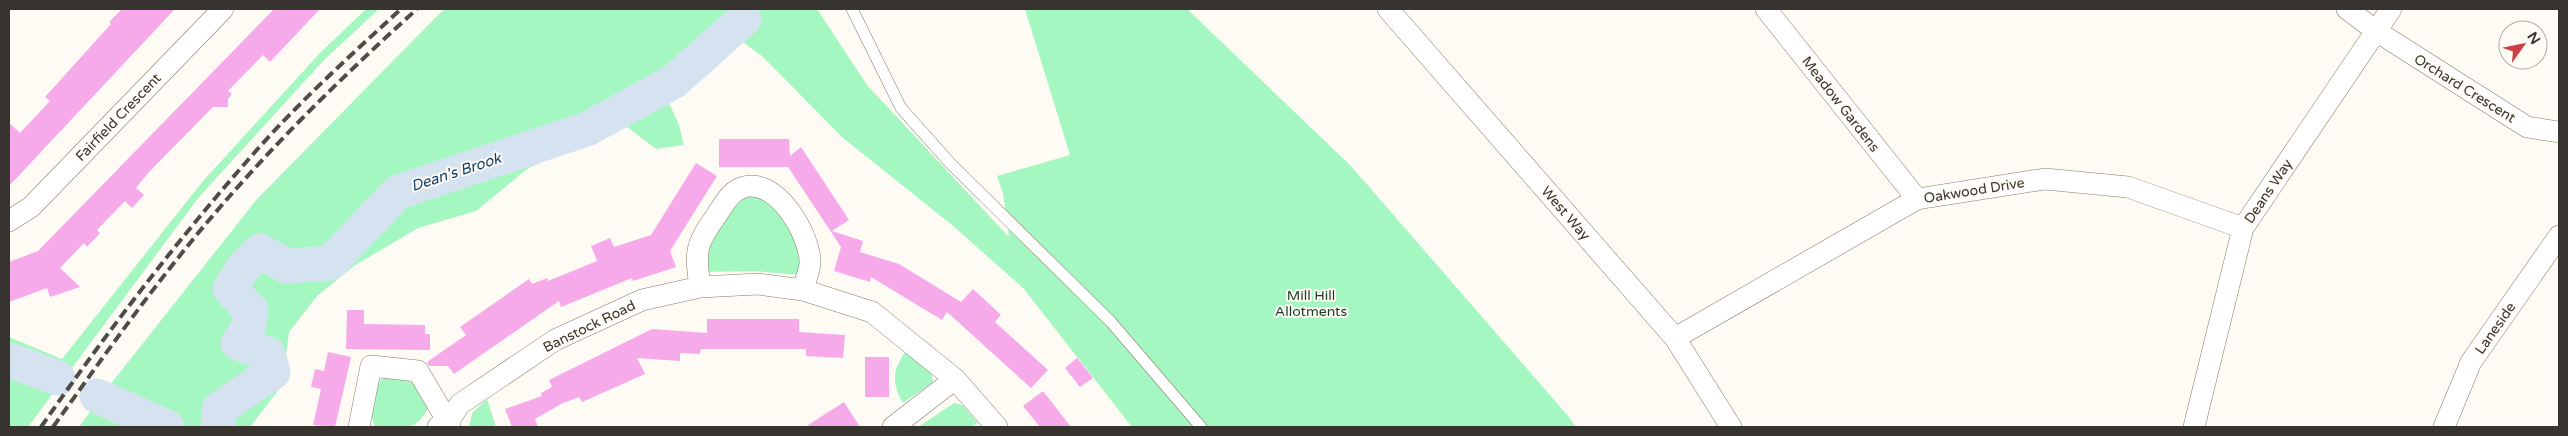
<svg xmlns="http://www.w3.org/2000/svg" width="2568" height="436" viewBox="0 0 2568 436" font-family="'Varela Round',sans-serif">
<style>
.green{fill:#a5f7c1}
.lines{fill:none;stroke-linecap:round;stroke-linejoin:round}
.river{stroke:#d5e3f1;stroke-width:35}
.building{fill:#f7aae9}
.lane-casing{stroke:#837a6c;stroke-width:12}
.street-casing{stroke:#837a6c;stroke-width:22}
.lane{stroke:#fff;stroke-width:11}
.street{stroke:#fff;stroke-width:21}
.rail{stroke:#4f4b46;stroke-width:4;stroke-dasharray:10 5;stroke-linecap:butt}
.labels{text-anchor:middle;stroke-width:4;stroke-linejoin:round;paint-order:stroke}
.street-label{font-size:14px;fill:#37332e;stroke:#fefaf4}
.park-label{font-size:14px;fill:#173d27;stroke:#fefaf4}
.water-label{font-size:15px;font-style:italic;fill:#12416d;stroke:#fefaf4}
</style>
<rect width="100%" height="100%" fill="#fefaf4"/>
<path class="green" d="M 366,9 L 379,9 L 324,60 L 199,197 L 28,427 L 9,427 L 9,337 L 62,359 L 203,181 L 319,54 Z
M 444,9 L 817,9 L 867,85 L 1009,237 L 1003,193 L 997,176 L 1070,155 L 1025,9 L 1187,9 L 1351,166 L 1569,417 L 1576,427 L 1132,427 L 1023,288 L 952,225 L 843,138 L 762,56 L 740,40 L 691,71 L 664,92 L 679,125 L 684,145 L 656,149 L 626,126 L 582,142 L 527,169 L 476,211 L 418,228 L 354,266 L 317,296 L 289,332 L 283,384 L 250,427 L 79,427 L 113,381 L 257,199 Z
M 747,193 L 768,197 L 800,245 L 800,275 L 754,271 L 703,272 L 706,239 Z
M 905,352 L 931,372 L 933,382 L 903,403 C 891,383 893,370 905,352 Z
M 387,376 C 414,379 415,384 429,406 C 416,434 402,427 375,427 L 371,415 L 376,383 Z
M 487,399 L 496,427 L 469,427 L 472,413 Z
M 954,403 L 962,405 L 978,423 L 970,427 L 918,427 Z"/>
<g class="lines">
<path class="river" d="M 9,360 L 58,378
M 97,396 L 167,427
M 218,427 L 219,409 L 273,372 L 268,354 L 238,343 L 248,328 L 251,310 L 230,289 L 243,268 L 260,251 L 286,266 L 330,263 L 398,192 L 587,129 L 673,82 L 744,19"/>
</g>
<path class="building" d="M 122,9 L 175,9 L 9,186 L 9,123 L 20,133 L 50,101 L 45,97 L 111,24 L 109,22 Z
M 274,9 L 320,9 L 270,62 L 263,55 L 228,91 L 232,94 L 228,99 L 228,107 L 213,107 L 148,173 L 136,188 L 144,195 L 132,208 L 125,201 L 97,230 L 100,233 L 87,247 L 84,243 L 60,268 L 80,287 L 50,297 L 47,288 L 9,302 L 9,262 L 38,251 Z
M 719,139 L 789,139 L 790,156 L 801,147 L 849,220 L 832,231 L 863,241 L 860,252 L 899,264 L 961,302 L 973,289 L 1001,315 L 995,322 L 1048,370 L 1031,388 L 947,312 L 942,320 L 871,277 L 870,282 L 834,271 L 841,247 L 788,167 L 719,167 Z
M 696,163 L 717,176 L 670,251 L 676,267 L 633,281 L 632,278 L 561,307 L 559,301 L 454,374 L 448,366 L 429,366 L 427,362 L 466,335 L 460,327 L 529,279 L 532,284 L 547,278 L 548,281 L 597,261 L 591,246 L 610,238 L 614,247 L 651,235 Z
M 347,310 L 364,310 L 364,324 L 425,325 L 425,334 L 430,334 L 430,350 L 346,349 Z
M 707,319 L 799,319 L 799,332 L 845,335 L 843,358 L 806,356 L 806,349 L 701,349 L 700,354 L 680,353 L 680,361 L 637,358 L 645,374 L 582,402 L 579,397 L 561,404 L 535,419 L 538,427 L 512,427 L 505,409 L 542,396 L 541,393 L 552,387 L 549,380 L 652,329 L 707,333 Z
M 328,352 L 351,357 L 335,427 L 313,425 L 321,389 L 311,387 L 315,369 L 324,371 Z
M 865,357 L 889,357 L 889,397 L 865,397 Z
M 1077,358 L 1093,378 L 1080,387 L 1065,368 Z
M 1043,391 L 1071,427 L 1040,427 L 1023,406 Z
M 844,402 L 860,427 L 805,427 Z"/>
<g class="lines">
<g class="lane-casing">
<path id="lane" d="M 852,9 L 901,108 L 950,163 L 1111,322 L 1201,427"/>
</g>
<g class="street-casing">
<path id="street" d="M 1388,9 L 1675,338 L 1731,427
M 1766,9 L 1917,199
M 2347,9 L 2376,31 L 2527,127 L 2559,132
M 9,221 L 31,207 L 223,9
M 700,287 C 695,251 695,246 716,216 C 723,206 729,193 741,188 C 775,174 811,235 810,264 C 809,272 805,281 803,290
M 1675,338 L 1917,199 L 2045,179 L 2128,187 L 2243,228
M 359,427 L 371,366 L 418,371 L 448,422 L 438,427
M 450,427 L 448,422 L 460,404 L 555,340 L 642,300 L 700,287 L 758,284 L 803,290 L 872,312 L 955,379 L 997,427
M 893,427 L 955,379
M 2194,427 L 2243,228 L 2391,9
M 2444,427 L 2471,362 L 2559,236"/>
</g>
<use href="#lane" class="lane"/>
<use href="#street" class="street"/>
<path class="rail" d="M 41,427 C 107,332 178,239 255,152 C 300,101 351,55 401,9
M 53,427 C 96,367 139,306 186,248 C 256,161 335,83 417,9"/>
</g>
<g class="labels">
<g class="street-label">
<text transform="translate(2465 88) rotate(32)" y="5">Orchard Crescent</text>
<text transform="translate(1841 104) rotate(52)" y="5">Meadow Gardens</text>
<text transform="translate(118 117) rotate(-46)" y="5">Fairfield Crescent</text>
<text transform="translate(1974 190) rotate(-9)" y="5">Oakwood Drive</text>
<text transform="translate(2268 191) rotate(-56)" y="5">Deans Way</text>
<text transform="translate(1566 213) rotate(49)" y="5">West Way</text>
<text transform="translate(589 326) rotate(-26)" y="5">Banstock Road</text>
<text transform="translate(2495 328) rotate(-55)" y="5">Laneside</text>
</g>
<g class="park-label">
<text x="1311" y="300">Mill Hill<tspan x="1311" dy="16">Allotments</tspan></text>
</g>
<g class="water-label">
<text transform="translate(456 172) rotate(-18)" y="5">Dean's Brook</text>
</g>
</g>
<rect width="2568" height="436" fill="none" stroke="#37332e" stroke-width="20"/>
<g transform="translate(2523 45) rotate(57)"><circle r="24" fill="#fefaf4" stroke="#aeaaa5"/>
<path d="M0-4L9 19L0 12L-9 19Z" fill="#ce3f45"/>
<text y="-8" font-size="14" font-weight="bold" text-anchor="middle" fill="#37332e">N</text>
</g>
</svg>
